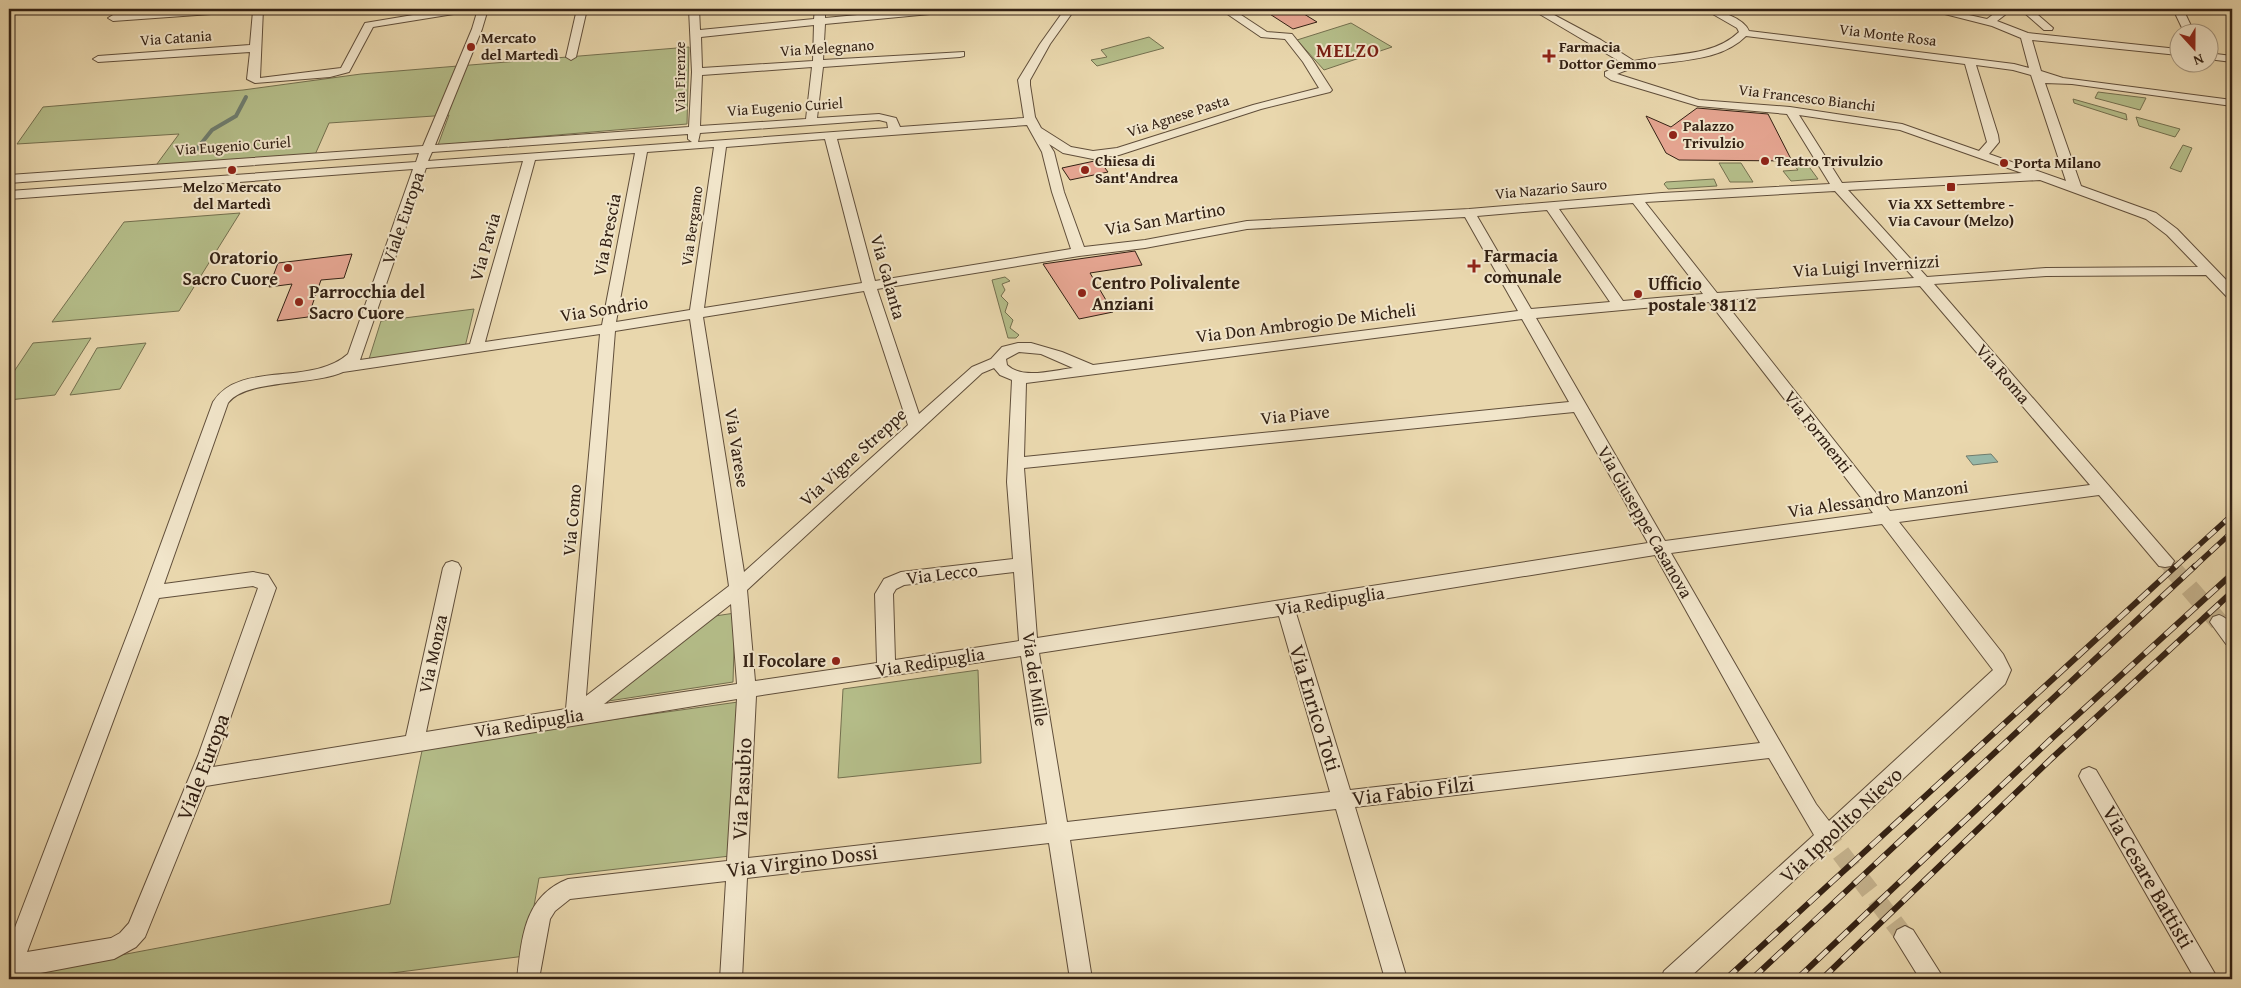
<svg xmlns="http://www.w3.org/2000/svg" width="2241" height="988" viewBox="0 0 2241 988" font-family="'Gentium Book Plus',serif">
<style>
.green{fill:#b5be8a;stroke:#74704f}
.water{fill:#97baab;stroke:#6f7d6f}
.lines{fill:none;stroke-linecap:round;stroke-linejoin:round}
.stream{stroke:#6f7d6f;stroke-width:4}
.building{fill:#e5a591;stroke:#332114}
.street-tunnel-far1{stroke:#c5b38e;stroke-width:15;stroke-dasharray:15 8;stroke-linecap:butt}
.street-tunnel{stroke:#c5b38e;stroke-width:19;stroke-dasharray:19 10;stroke-linecap:butt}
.street-casing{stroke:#604e3a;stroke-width:2}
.street{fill:#f1e5ca;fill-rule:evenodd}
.rail-far1-casing{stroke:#332114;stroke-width:5.5}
.rail-casing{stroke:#332114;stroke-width:6}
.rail-far1{stroke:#f1e5ca;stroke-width:4;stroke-dasharray:11;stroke-linecap:butt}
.rail{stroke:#f1e5ca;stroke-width:4.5;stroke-dasharray:14;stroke-linecap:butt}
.poi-dot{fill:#8f2418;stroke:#f1e5ca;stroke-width:2}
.labels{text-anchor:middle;stroke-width:4;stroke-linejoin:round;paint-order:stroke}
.far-street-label{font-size:15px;fill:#332114;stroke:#f1e5ca}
.far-poi-label{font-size:15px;font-weight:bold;fill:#332114;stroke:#f1e5ca;text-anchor:start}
.street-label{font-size:18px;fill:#332114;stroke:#f1e5ca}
.poi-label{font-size:18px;font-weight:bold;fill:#332114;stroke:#f1e5ca;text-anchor:start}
.far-district-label{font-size:19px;font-weight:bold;letter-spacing:1px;fill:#7a1f14;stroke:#f1e5ca}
.near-street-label{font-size:21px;fill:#332114;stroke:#f1e5ca}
</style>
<rect width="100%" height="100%" fill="#e9d7ad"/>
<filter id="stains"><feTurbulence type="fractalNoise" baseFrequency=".004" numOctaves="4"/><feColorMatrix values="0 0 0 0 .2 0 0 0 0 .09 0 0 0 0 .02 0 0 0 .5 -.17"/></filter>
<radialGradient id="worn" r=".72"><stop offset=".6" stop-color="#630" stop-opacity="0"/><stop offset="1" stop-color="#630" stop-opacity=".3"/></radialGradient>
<path class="green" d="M 1351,23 L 1392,47 L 1324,70 L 1297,40 Z
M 1149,37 L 1164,48 L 1097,66 L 1091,60 L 1107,57 L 1101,50 Z
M 689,47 L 687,124 L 438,145 L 449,115 L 329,123 L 314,157 L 154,168 L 179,134 L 17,144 L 43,107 L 243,90 L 361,74 Z
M 2098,92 L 2146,98 L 2140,110 L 2095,98 Z
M 2073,99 L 2126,114 L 2127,120 L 2074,103 Z
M 2136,117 L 2180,129 L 2175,137 L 2139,126 Z
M 2183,145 L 2192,148 L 2181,172 L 2170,168 Z
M 1719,163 L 1741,163 L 1753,182 L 1730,182 Z
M 1793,164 L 1807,164 L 1818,179 L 1791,181 L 1783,171 L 1798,170 Z
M 1714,179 L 1717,186 L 1668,189 L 1664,184 L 1666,182 Z
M 240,213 L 179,311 L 52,322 L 124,222 Z
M 1005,277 L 1010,281 L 1002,284 L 1005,290 L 1001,296 L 1008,303 L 1005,312 L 1013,320 L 1010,328 L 1019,335 L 1016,338 L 1008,338 L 992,280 Z
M 474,309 L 465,347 L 369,359 L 381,321 Z
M 91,338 L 55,395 L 9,400 L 9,379 L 33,343 Z
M 146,343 L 120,389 L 70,395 L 97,348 Z
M 735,613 L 733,682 L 602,702 L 715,616 Z
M 978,670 L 981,763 L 838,778 L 843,689 Z
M 738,702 L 730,856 L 539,878 L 525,956 L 345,979 L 20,979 L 21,974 L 390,904 L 423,746 Z"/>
<path class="water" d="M 1991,454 L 1998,462 L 1973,465 L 1966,456 Z"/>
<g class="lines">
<path class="stream" d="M 196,150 L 212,130 L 236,116 L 246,97"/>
</g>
<path class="building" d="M 1262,9 L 1296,9 L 1317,22 L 1293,29 Z
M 1697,108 L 1768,114 L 1792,161 L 1679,160 L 1666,153 L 1646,116 L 1671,127 Z
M 1099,160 L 1108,172 L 1070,180 L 1062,168 Z
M 1135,251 L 1142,265 L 1090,273 L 1113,312 L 1079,319 L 1043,264 Z
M 352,254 L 344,278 L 321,280 L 308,317 L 277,321 L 292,284 L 269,287 L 278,263 Z"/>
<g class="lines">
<path class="street-tunnel-far1" d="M 2165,561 L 2171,567"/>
<path class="street-tunnel" d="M 2170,566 L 2219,622
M 1823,830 L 1905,937"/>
<g class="street-casing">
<path id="street" d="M 207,9 L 263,9 L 260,78 L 341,68 L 365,23 L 449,9 L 471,9 L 466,12 L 373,27 L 349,72 L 330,77 L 255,83 L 247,79 L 250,52 L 98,62 L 93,59 L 98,56 L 250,45 L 253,11 L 113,21 L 108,18 L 113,15 Z
M 478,9 L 488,9 L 482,29 L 435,145 L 689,127 L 692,72 L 689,9 L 699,9 L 700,30 L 814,19 L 815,9 L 825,9 L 825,18 L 922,9 L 956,9 L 951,12 L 825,24 L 823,60 L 964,52 L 964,56 L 960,57 L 823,67 L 817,118 L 879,114 L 896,118 L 900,127 L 1024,118 L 1018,80 L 1040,44 L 1065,9 L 1075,9 L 1050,44 L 1030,80 L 1030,85 L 1035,117 L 1041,128 L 1071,147 L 1093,151 L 1117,148 L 1253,105 L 1319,88 L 1303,62 L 1285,39 L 1261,37 L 1220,9 L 1232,9 L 1267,32 L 1292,34 L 1312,59 L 1332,90 L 1330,92 L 1261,109 L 1119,155 L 1093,159 L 1063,153 L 1049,144 L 1054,152 L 1064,192 L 1084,247 L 1145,240 L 1247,221 L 1469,209 L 1662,193 L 1830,184 L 1787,114 L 1698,106 L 1611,80 L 1605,76 L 1605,72 L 1624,64 L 1531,9 L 1543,9 L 1601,40 L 1634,61 C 1668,53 1712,58 1739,32 L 1737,28 L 1704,9 C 1717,9 1744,18 1749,31 L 2014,64 L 2029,68 L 2021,38 L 1992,26 L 1925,9 L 1942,9 L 1987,19 L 1995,13 L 1993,9 L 2003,9 L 2006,14 L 1997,21 L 2028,33 L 2178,49 L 2178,55 L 2032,40 L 2041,71 L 2063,78 L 2232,100 L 2232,106 L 2072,84 L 2045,83 L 2081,186 L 2156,213 L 2177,229 L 2232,286 L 2232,298 L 2227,297 L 2206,275 L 2046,276 L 1934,284 L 2174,561 L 2171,566 L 2165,567 L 2159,566 L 2099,495 L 1899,522 L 2003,654 L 2011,670 L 2005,684 L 1688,979 L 1661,979 L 1664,971 L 1814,835 L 1769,758 L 1355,807 L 1407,979 L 1385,979 L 1336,809 L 1070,840 L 1092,979 L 1070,979 L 1049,843 L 747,878 L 742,979 L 720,979 L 726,881 L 570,899 L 555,911 L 550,919 L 539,979 L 517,979 C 522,937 524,896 568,879 L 727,861 L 737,699 L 206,786 L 145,937 L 136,947 L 114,959 L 9,979 L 9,943 L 136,612 L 213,402 C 239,360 311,387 348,354 L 413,169 L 9,199 L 9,191 L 416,162 L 419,153 L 9,183 L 9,175 L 423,146 L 472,29 ZM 814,25 L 813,61 L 702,68 L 701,37 ZM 1746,36 L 1965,64 L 1987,142 L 1979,151 L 1902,124 L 1790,107 L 1699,100 L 1617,74 C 1656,56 1713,69 1746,36 ZM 1976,65 L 2013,70 L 2031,75 L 2066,181 L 1989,154 L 1999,142 L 1998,135 ZM 812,67 L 806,119 L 700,126 L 702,75 ZM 1799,115 L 1900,130 L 2022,173 L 1842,183 ZM 879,120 L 887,122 L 888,128 L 698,142 L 700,133 ZM 1027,125 L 1042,152 L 1052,192 L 1071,249 L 875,281 L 837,139 ZM 688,134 L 688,139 L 692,142 L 428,161 L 432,152 ZM 825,139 L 862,283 L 704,308 L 726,147 ZM 714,147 L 690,310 L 616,322 L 647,152 ZM 635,153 L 602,325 L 485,342 L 535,160 ZM 523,161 L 470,344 L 360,360 L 426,168 ZM 2040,180 L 2146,219 L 2167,235 L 2198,267 L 2046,268 L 1927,277 L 1848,190 ZM 1835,191 L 1914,278 L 1717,293 L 1645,202 ZM 1633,203 L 1703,294 L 1623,301 L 1559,209 ZM 1547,210 L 1610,302 L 1531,309 L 1477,216 ZM 1465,217 L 1518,311 L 1093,365 L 1062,352 L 1031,343 L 1018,343 L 1002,347 L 991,359 L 972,367 L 919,414 L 877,289 L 1079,256 L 1145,248 L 1247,229 ZM 1920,286 L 2090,485 L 1890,511 L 1723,300 ZM 864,291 L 908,425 L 744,572 L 703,317 ZM 1709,302 L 1873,513 L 1665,541 L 1536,318 ZM 690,319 L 729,586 L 586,696 L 615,331 ZM 1522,319 L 1569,402 L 1024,457 L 1026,383 ZM 600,334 L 566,709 L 426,732 L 461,568 L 458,563 L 452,561 L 446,563 L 443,568 L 406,736 L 213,767 L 276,588 L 268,575 L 253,572 L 164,584 L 228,403 C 246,379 312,386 343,372 ZM 1019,352 L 1041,354 L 1073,368 C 1054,370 1023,380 1007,365 L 1006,359 ZM 994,368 L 1000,375 L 1012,380 L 1007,482 L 1013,559 L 901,572 L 884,579 L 875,594 L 877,663 L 755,681 L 747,590 L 982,373 ZM 1574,412 L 1648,543 L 1037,638 L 1024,468 ZM 1882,524 L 1993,670 L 1829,821 L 1816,804 L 1671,553 ZM 1655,555 L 1760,743 L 1350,790 L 1296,613 ZM 1014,572 L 1019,641 L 895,660 L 893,594 L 896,589 L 904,585 ZM 253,586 L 258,588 L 198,756 L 129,923 L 120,933 L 111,938 L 27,952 L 159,598 ZM 731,604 L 737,684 L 604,704 ZM 1279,616 L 1330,792 L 1067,822 L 1039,653 ZM 1021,656 L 1047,824 L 748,858 L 756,696 Z
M 577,9 L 587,9 L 576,57 L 571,60 L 566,57 Z
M 2020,9 L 2031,9 L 2053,28 L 2052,30 L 2044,30 Z
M 2173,9 L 2183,9 L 2194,32 L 2184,32 Z
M 2208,53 L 2232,56 L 2232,62 L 2208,59 Z
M 2219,615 C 2234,620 2232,633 2232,646 L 2226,644 L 2210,622 L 2213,617 Z
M 2089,767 L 2096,770 L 2218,979 L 2195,979 L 2082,782 L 2079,776 L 2082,770 Z
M 1905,926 L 1913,930 L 1944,979 L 1920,979 L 1894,937 L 1897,930 Z"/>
</g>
<use href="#street" class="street"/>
<g class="rail-far1-casing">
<path id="rail-far1" d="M 2175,567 L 2232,515
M 2194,567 L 2232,532"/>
</g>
<g class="rail-casing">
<path id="rail" d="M 1726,979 L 2176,566
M 1752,979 L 2195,566
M 1797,979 L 2050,740 L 2232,574
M 1822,979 L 2051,759 L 2232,592"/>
</g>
<use href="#rail-far1" class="rail-far1"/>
<use href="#rail" class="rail"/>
</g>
<g class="poi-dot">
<circle cx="471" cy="47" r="5"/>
<path d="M1546.5 48.5h5v5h5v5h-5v5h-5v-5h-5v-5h5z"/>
<circle cx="1673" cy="135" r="5"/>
<circle cx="1765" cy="161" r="5"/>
<circle cx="2004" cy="163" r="5"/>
<circle cx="232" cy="170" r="5"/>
<circle cx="1085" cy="170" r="5"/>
<rect x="1946" y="182" width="10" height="10" rx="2.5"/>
<path d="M1471.5 258.5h5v5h5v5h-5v5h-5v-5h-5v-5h5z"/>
<circle cx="288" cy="268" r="5"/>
<circle cx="1082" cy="293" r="5"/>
<circle cx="1638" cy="294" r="5"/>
<circle cx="299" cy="302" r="5"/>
<circle cx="836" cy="661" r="5"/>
</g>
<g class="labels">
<g class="far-street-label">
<text transform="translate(1888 35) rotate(7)" y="5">Via Monte Rosa</text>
<text transform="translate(176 38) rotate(-4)" y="5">Via Catania</text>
<text transform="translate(827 48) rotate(-4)" y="5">Via Melegnano</text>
<text transform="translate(680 77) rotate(-90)" y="5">Via Firenze</text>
<text transform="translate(1807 98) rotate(7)" y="5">Via Francesco Bianchi</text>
<text transform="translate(785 107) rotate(-4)" y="5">Via Eugenio Curiel</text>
<text transform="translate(1178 116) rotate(-18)" y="5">Via Agnese Pasta</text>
<text transform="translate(233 146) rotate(-4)" y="5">Via Eugenio Curiel</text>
<text transform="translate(1551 189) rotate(-5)" y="5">Via Nazario Sauro</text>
<text transform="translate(692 226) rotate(-82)" y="5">Via Bergamo</text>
</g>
<g class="far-poi-label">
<text x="481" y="43">Mercato<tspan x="481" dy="17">del Martedì</tspan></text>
<text x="1559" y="52">Farmacia<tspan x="1559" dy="17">Dottor Gemmo</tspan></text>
<text x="1683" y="131">Palazzo<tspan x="1683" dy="17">Trivulzio</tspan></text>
<text x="1095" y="166">Chiesa di<tspan x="1095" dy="17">Sant'Andrea</tspan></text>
<text x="1775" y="166">Teatro Trivulzio</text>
<text x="2014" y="168">Porta Milano</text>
<text x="232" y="192" text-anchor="middle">Melzo Mercato<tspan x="232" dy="17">del Martedì</tspan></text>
<text x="1951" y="209" text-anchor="middle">Via XX Settembre -<tspan x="1951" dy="17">Via Cavour (Melzo)</tspan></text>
</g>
<g class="street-label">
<text transform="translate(403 218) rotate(-71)" y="6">Viale Europa</text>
<text transform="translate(1165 219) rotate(-10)" y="6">Via San Martino</text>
<text transform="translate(607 235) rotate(-79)" y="6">Via Brescia</text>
<text transform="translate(485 247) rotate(-74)" y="6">Via Pavia</text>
<text transform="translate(1866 266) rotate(-4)" y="6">Via Luigi Invernizzi</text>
<text transform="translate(888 277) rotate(74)" y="6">Via Galanta</text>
<text transform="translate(604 309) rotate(-9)" y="6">Via Sondrio</text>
<text transform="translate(1306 323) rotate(-7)" y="6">Via Don Ambrogio De Micheli</text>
<text transform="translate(2003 374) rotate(49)" y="6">Via Roma</text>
<text transform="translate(1295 415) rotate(-6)" y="6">Via Piave</text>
<text transform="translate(1818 432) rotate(52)" y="6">Via Formenti</text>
<text transform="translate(737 448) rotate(81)" y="6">Via Varese</text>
<text transform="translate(853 457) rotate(-42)" y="6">Via Vigne Streppe</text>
<text transform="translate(1878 499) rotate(-8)" y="6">Via Alessandro Manzoni</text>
<text transform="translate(572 520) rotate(-85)" y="6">Via Como</text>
<text transform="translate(1645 522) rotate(60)" y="6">Via Giuseppe Casanova</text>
<text transform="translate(942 574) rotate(-7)" y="6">Via Lecco</text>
<text transform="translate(1330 601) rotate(-9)" y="6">Via Redipuglia</text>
<text transform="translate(433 654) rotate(-78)" y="6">Via Monza</text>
<text transform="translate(930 662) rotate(-9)" y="6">Via Redipuglia</text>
<text transform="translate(1035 679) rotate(82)" y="6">Via dei Mille</text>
<text transform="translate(529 723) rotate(-9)" y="6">Via Redipuglia</text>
</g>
<g class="poi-label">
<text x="1484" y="262">Farmacia<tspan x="1484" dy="21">comunale</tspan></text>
<text x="278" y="264" text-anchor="end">Oratorio<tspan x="278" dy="21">Sacro Cuore</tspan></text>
<text x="1092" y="289">Centro Polivalente<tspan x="1092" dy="21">Anziani</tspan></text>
<text x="1648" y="290">Ufficio<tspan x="1648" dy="21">postale 38112</tspan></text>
<text x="309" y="298">Parrocchia del<tspan x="309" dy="21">Sacro Cuore</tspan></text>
<text x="826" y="667" text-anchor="end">Il Focolare</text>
</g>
<g class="far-district-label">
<text x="1348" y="57">MELZO</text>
</g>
<g class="near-street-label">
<text transform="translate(1315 708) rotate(73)" y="7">Via Enrico Toti</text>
<text transform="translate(203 767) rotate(-69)" y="7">Viale Europa</text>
<text transform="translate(742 789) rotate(-87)" y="7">Via Pasubio</text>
<text transform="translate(1413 791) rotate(-7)" y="7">Via Fabio Filzi</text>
<text transform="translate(1841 825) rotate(-43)" y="7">Via Ippolito Nievo</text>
<text transform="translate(802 861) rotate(-7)" y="7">Via Virgino Dossi</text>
<text transform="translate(2148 877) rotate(60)" y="7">Via Cesare Battisti</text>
</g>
</g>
<rect width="2241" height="988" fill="none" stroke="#e9d7ad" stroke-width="30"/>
<rect x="10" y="10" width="2221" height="968" fill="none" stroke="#332114" stroke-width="2.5"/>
<rect x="15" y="15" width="2211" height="958" fill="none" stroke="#332114"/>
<g transform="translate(2194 48) rotate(159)"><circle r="24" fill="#f1e5ca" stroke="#a59781"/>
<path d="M0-4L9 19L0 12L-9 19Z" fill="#8f2418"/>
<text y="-8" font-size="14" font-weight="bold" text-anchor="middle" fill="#332114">N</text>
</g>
<rect width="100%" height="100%" filter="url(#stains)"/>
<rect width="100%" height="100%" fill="url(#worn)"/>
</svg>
